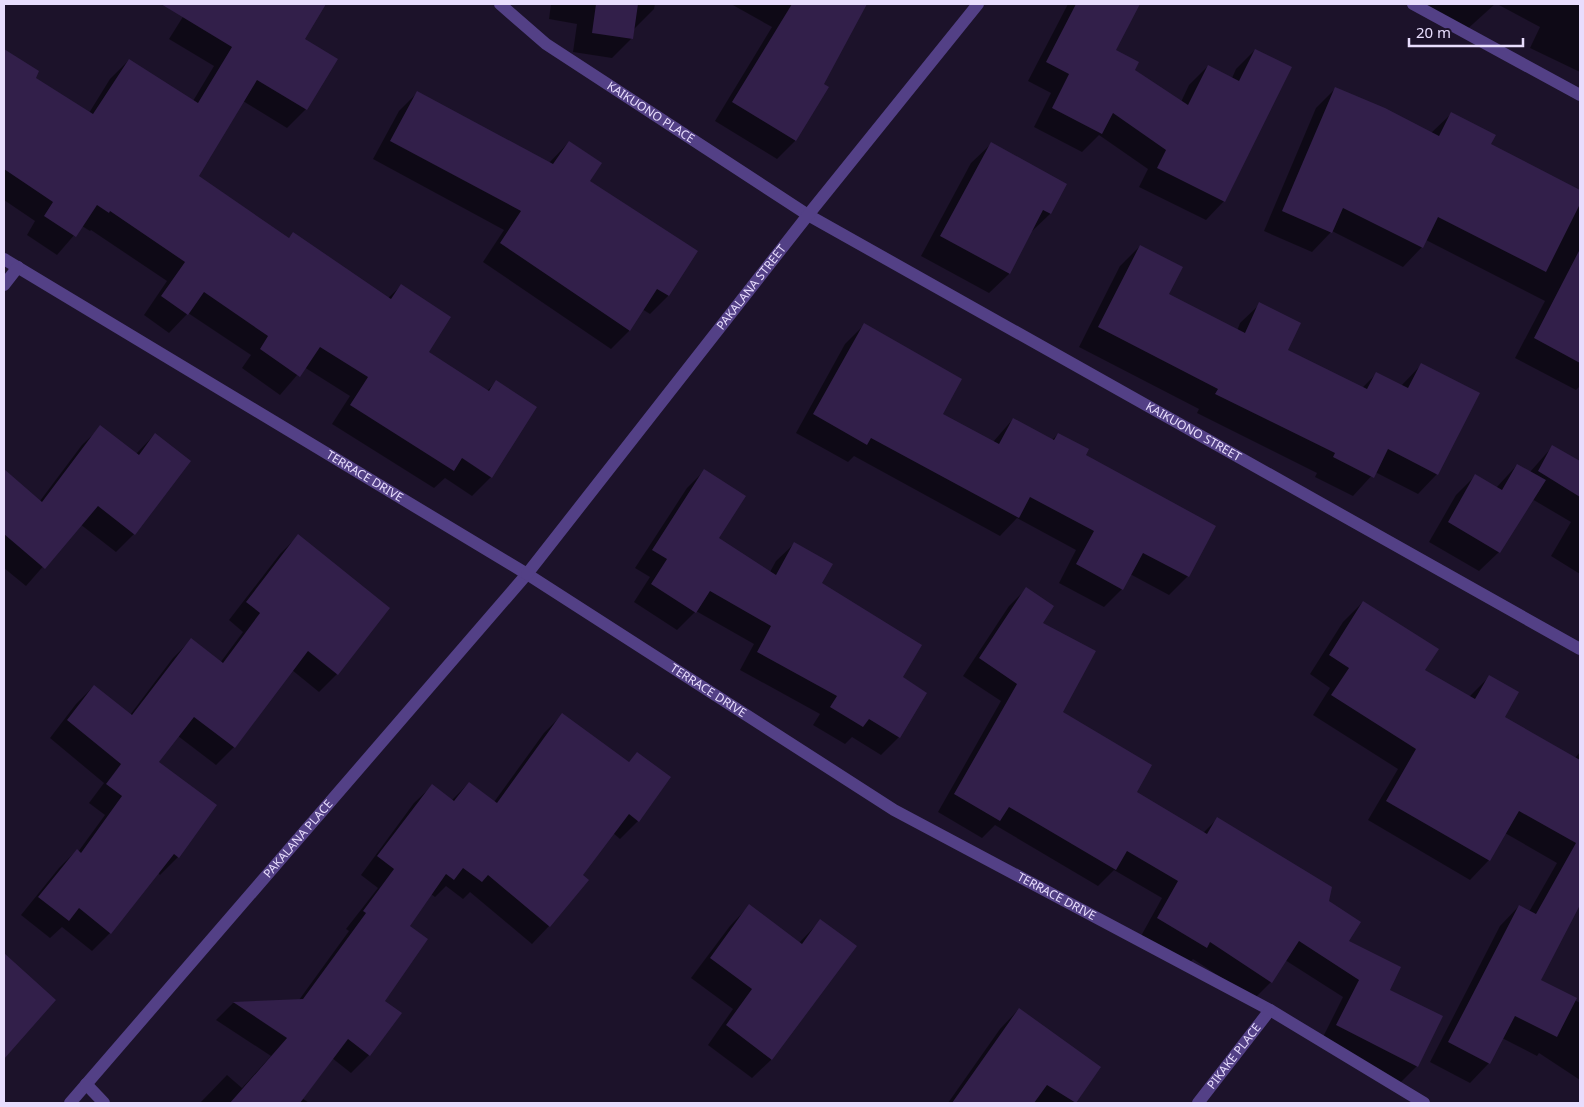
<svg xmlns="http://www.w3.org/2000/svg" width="1584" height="1107" viewBox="0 0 1584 1107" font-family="'Noto Sans',sans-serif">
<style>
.shadow{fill:#0007}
.building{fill:#321f4a}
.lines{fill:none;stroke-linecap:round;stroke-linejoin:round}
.service{stroke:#534086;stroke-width:12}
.minor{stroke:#534086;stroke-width:12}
.labels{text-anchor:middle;stroke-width:4;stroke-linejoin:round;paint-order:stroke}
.street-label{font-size:12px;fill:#e8ddfd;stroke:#1c122a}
</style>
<rect width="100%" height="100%" fill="#1c122a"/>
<path class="shadow" d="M 191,4 L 324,4 L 303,40 L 336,60 L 306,109 L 287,128 L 243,101 L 197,177 L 288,239 L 293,234 L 388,298 L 401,286 L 427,353 L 487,391 L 496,382 L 491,477 L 472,496 L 445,478 L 434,488 L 332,424 L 350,396 L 304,367 L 280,395 L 242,368 L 251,355 L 188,313 L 169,333 L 144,315 L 167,281 L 91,230 L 90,231 L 82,226 L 57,255 L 27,235 L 35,221 L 4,200 L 4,51 L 38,72 L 34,78 L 89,113 L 110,79 L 129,60 L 193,101 L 214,66 L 169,39 Z
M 551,4 L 655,4 L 654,9 L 634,29 L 632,38 L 612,58 L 573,52 L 577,24 L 549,19 Z
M 731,4 L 866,4 L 822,84 L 827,87 L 795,141 L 777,159 L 715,121 L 772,27 Z
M 1068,4 L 1123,4 L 1135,10 L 1115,51 L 1133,70 L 1181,102 L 1189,85 L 1208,66 L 1232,78 L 1236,69 L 1255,50 L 1224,201 L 1206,220 L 1139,187 L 1148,169 L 1099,135 L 1082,152 L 1034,127 L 1051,93 L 1028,81 Z
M 1413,4 L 1495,4 L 1463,33 Z
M 1497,4 L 1580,4 L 1580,72 L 1530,48 L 1540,27 Z
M 1336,88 L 1431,133 L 1451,114 L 1490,145 L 1580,192 L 1580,386 L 1576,390 L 1515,358 L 1545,301 L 1426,240 L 1422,247 L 1403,267 L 1332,231 L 1312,252 L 1264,231 L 1316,108 Z
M 417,93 L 549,163 L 569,142 L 589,181 L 696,251 L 668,296 L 650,314 L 642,309 L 629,331 L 611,349 L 483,262 L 504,230 L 373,159 L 399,111 Z
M 991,144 L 1065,184 L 1050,214 L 1030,233 L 1009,274 L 989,293 L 921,256 L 971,163 Z
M 1140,246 L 1168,295 L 1237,331 L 1240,323 L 1260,304 L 1286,350 L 1362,388 L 1376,374 L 1401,386 L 1422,364 L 1437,474 L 1418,494 L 1375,472 L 1353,496 L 1315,477 L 1317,473 L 1197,413 L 1199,409 L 1079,347 L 1120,266 Z
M 864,325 L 941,414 L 993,442 L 1013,419 L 1052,440 L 1058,434 L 1084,455 L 1214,527 L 1188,576 L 1169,595 L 1130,574 L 1122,589 L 1104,607 L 1059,583 L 1076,550 L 1017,518 L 1000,536 L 854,456 L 848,462 L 796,433 L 845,344 Z
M 101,427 L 136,454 L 155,434 L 134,534 L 116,552 L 80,524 L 26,586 L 4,568 L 4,471 L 40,501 L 82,445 Z
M 1552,447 L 1580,463 L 1580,574 L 1551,556 L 1571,522 L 1532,499 L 1499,552 L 1479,571 L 1429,542 L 1456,495 L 1475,476 L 1496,488 L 1517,465 L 1530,472 Z
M 704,471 L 717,538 L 770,572 L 776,561 L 794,544 L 821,584 L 901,678 L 899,737 L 881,755 L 852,737 L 845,744 L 813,725 L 820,714 L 740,670 L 754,644 L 696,611 L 677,630 L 634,602 L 650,577 L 635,568 L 687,488 Z
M 298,536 L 337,674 L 319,692 L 292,670 L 234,747 L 216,765 L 178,736 L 158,763 L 178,857 L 160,875 L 158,873 L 110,933 L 92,951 L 62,927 L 50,938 L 21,915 L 59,868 L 77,850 L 78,852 L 105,815 L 89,803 L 104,783 L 50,738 L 76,704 L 94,686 L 130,715 L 173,658 L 191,640 L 220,663 L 243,632 L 229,620 L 280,554 Z
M 1026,589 L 1042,624 L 1061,712 L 1135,792 L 1203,833 L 1217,819 L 1327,902 L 1347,941 L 1388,990 L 1417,1066 L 1400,1083 L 1320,1043 L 1343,997 L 1285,960 L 1271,982 L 1254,999 L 1193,959 L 1189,964 L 1141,936 L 1162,898 L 1114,870 L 1098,886 L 995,825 L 982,838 L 938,812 L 1001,701 L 963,676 L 1009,606 Z
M 1363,602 L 1424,670 L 1469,697 L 1489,677 L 1503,718 L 1575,758 L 1580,752 L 1580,891 L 1560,928 L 1539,980 L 1580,1003 L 1580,1080 L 1539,1053 L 1537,1056 L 1502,1038 L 1489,1063 L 1470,1083 L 1430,1062 L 1500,926 L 1519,906 L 1529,912 L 1557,863 L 1505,833 L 1489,860 L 1470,880 L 1368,820 L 1398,769 L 1313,715 L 1330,688 L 1310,674 L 1343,622 Z
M 562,715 L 628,763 L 637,754 L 638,821 L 620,839 L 613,833 L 582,875 L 549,926 L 532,944 L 470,892 L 463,899 L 446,886 L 435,897 L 431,894 L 408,927 L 383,1001 L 400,1014 L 369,1055 L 351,1073 L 332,1058 L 302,1098 L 309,1103 L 200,1103 L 227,1075 L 242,1088 L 271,1056 L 216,1020 L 233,1003 L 299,1000 L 349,931 L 346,929 L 378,888 L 361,875 L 414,803 L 432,786 L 452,800 L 469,783 L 494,802 L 544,733 Z
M 749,906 L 799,943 L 820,921 L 772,1059 L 752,1078 L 708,1045 L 733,1009 L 691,978 L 730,926 Z
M 4,955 L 54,1000 L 4,1055 Z
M 1019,1009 L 1099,1067 L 1074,1103 L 948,1103 L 1000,1029 Z"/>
<path class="building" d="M 161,4 L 326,4 L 305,39 L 338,59 L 307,110 L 257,80 L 199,176 L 289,238 L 293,232 L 391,299 L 401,284 L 451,317 L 429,352 L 489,391 L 496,380 L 537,407 L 492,478 L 462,458 L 454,471 L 350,405 L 368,377 L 320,347 L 300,377 L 260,349 L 268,336 L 204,292 L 188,315 L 161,296 L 185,262 L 110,211 L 109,213 L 97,205 L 76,237 L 44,216 L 53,202 L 4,169 L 4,49 L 39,71 L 36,78 L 93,114 L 129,59 L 198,103 L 232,47 Z
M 596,4 L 638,4 L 633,39 L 592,33 Z
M 792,4 L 867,4 L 824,84 L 829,87 L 796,141 L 732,102 Z
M 1076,4 L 1140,4 L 1116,50 L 1139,62 L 1135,70 L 1188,105 L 1208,65 L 1239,81 L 1255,49 L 1292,67 L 1225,202 L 1157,168 L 1166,150 L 1113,113 L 1102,134 L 1052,108 L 1069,74 L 1046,62 Z
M 1335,87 L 1385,108 L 1439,136 L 1451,112 L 1496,135 L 1491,144 L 1580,190 L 1580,204 L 1546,272 L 1438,217 L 1423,248 L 1343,208 L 1332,233 L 1282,211 Z
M 417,91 L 553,164 L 569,141 L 602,163 L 590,181 L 698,251 L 669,296 L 657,289 L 630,331 L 500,243 L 521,211 L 390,141 Z
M 991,142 L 1067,184 L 1051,214 L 1043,210 L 1010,274 L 940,236 Z
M 1140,245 L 1183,267 L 1169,294 L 1245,333 L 1259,302 L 1301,323 L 1288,350 L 1367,389 L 1376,372 L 1408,388 L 1421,363 L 1480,393 L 1438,475 L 1388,449 L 1374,478 L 1333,457 L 1335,453 L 1215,394 L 1218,389 L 1098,327 Z
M 1580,249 L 1580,363 L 1534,338 Z
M 864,323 L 962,379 L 943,414 L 999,444 L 1013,418 L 1054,440 L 1058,433 L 1089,449 L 1086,455 L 1216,526 L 1189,577 L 1143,553 L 1123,590 L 1076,564 L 1094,531 L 1030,497 L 1019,518 L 871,438 L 867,445 L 813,414 Z
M 100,425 L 139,455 L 155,433 L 191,461 L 135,535 L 98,506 L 45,569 L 4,534 L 4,469 L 42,502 Z
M 1552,445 L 1580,461 L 1580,497 L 1538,471 Z
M 1517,464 L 1546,480 L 1500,553 L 1448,522 L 1475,474 L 1502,490 Z
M 704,469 L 746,496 L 719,538 L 776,575 L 794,542 L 833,564 L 822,583 L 922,645 L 903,677 L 927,693 L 900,738 L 869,719 L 863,727 L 830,707 L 837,696 L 757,652 L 771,626 L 710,591 L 696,613 L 651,584 L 667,559 L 652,550 Z
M 298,534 L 390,608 L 338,675 L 308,651 L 235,748 L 194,717 L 159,762 L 217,805 L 179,858 L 174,854 L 111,934 L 79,908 L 69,921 L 38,897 L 77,849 L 81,853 L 122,796 L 106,784 L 121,764 L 67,720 L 94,685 L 132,715 L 191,638 L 223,663 L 260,613 L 246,602 Z
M 1026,587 L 1054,606 L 1043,623 L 1096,651 L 1063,712 L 1152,765 L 1137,792 L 1207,834 L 1217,817 L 1332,887 L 1329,901 L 1361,922 L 1349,941 L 1401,967 L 1390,990 L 1443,1016 L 1418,1067 L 1336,1025 L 1359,980 L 1299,941 L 1272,983 L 1210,942 L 1207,948 L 1157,918 L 1178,881 L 1127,851 L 1116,870 L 1009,807 L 1000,821 L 954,794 L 1017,684 L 979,658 Z
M 1363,601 L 1439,649 L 1425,670 L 1475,699 L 1489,675 L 1519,692 L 1505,717 L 1580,760 L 1580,905 L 1541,980 L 1577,998 L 1557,1037 L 1515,1016 L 1490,1064 L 1448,1042 L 1519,905 L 1536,914 L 1576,843 L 1519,811 L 1490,861 L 1386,801 L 1416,749 L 1331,695 L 1349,668 L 1329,655 Z
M 562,713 L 629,762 L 637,752 L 671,777 L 639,822 L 629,814 L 583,875 L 589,880 L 550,927 L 488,875 L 482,882 L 463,868 L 454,880 L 446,874 L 410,926 L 428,939 L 385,1001 L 402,1013 L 370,1056 L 348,1039 L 300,1103 L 230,1103 L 287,1038 L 233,1002 L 303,999 L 366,913 L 363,911 L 394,869 L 377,856 L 432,784 L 454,801 L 469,782 L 497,803 Z
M 749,904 L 802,944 L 820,919 L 857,946 L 772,1060 L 726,1025 L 752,989 L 710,958 Z
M 4,953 L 56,1000 L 4,1059 Z
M 1019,1008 L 1101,1067 L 1076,1103 L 1047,1085 L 1034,1103 L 952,1103 Z"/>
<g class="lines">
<path class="service" id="s1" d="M 70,1103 L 527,574"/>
<g class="minor">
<path id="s2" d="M 500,4 L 546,44 L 808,215 L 1580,649"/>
<path d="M 1413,4 L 1580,95"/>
<path id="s3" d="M 4,259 L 527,574 L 894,810 L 1270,1010 L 1424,1103"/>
<path d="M 4,285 L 18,267"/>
<path id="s4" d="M 527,574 L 808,215 L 978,4"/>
<path d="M 86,1084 L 104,1103"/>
<path id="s5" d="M 1198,1103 L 1270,1010"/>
</g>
</g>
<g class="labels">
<g class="street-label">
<text dy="4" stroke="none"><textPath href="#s2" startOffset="186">KAIKUONO PLACE</textPath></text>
<text dy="4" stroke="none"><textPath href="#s4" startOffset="364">PAKALANA STREET</textPath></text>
<text dy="4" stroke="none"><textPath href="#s2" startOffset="816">KAIKUONO STREET</textPath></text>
<text dy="4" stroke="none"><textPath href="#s3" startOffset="421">TERRACE DRIVE</textPath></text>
<text dy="4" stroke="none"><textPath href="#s3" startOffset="826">TERRACE DRIVE</textPath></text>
<text dy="4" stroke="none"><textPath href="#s1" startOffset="349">PAKALANA PLACE</textPath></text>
<text dy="4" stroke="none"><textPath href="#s3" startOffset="1231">TERRACE DRIVE</textPath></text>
<text dy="4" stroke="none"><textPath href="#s5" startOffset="59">PIKAKE PLACE</textPath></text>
</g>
</g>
<rect width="1584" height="1107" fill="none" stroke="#e8ddfd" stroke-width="10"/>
<path d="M1409 38v8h114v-8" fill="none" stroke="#e8ddfd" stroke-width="2.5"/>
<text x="1416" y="38" font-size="15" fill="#e8ddfd" stroke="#1c122a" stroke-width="4" paint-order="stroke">20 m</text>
</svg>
